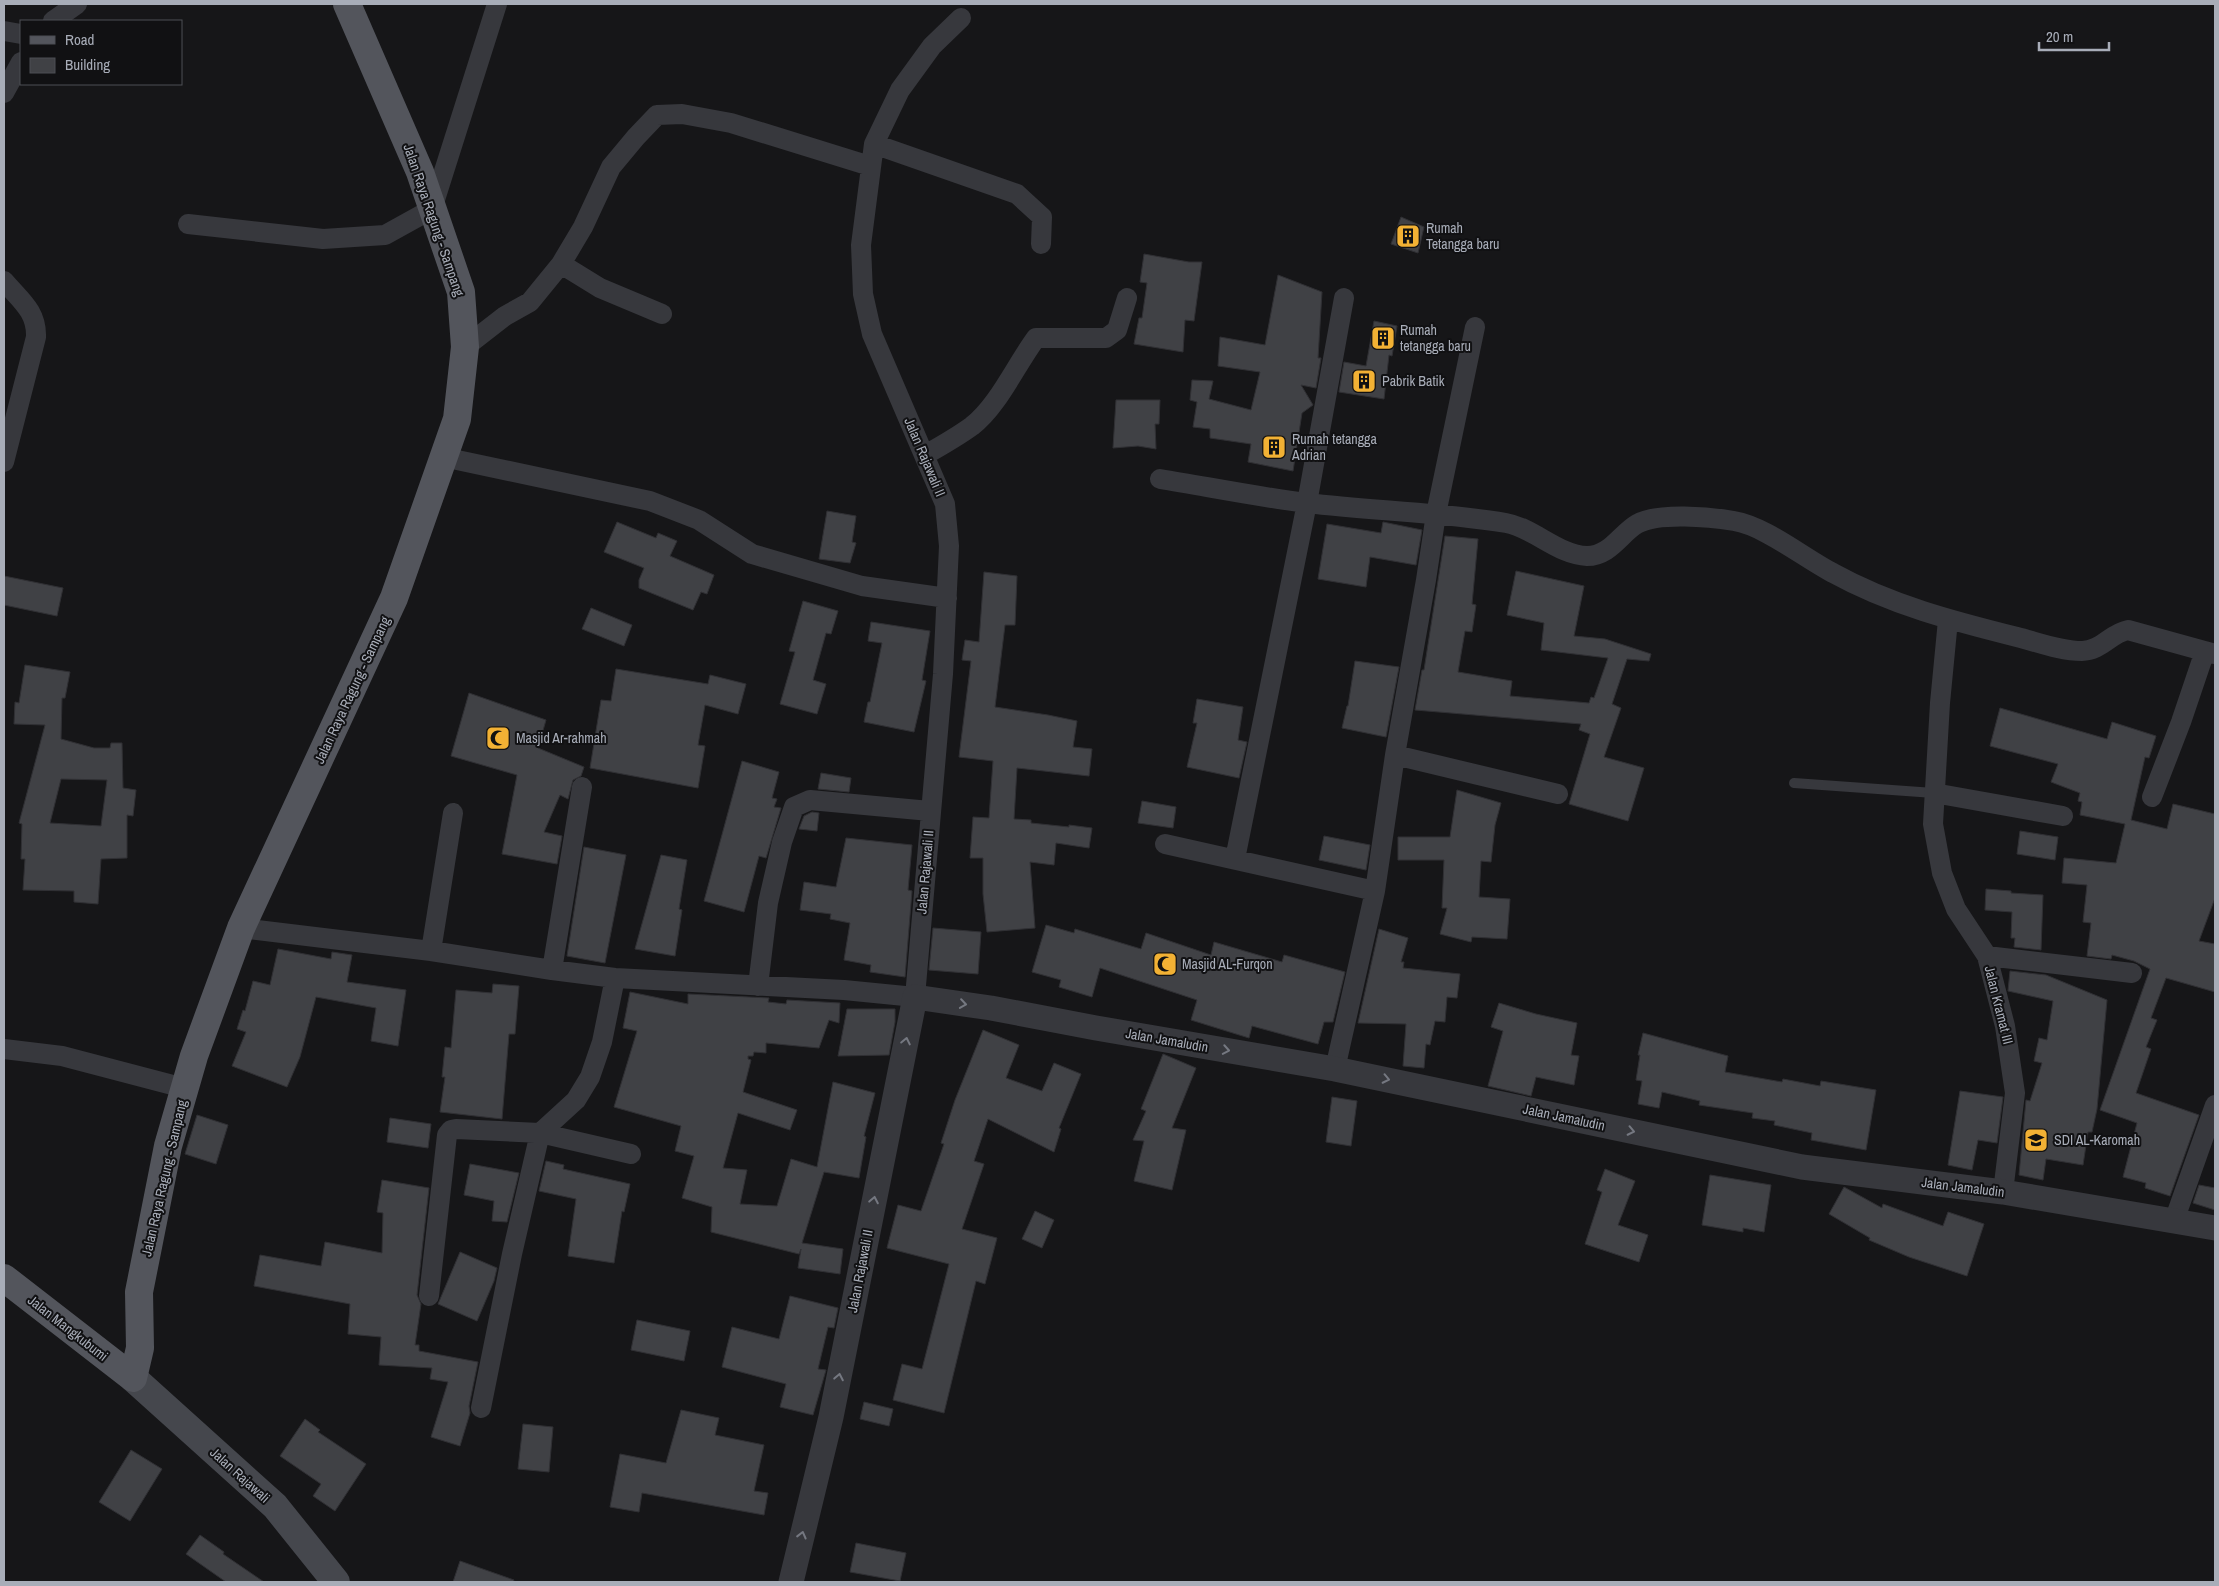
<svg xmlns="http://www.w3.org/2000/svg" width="2219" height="1586" viewBox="0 0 2219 1586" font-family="'Archivo Narrow',sans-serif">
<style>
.building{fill:#404145;stroke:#303034;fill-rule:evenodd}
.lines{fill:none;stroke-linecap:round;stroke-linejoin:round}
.service{stroke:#37383d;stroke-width:10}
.minor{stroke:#37383d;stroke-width:20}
.tertiary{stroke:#37383d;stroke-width:25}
.secondary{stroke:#45474d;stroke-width:28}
.primary{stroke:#53555c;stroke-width:28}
.oneway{stroke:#757881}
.labels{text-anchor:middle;stroke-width:4;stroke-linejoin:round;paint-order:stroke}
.street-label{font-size:14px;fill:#a8adb8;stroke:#111113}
.poi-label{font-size:14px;fill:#a8adb8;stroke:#111113;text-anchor:start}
</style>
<rect width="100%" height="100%" fill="#161618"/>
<path class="building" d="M 1401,217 L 1424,227 L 1418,253 L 1391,244 Z
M 1144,254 L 1189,262 L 1202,262 L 1194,321 L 1185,320 L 1183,352 L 1134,344 L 1139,318 L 1142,318 L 1147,283 L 1140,282 Z
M 1278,275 L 1322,292 L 1318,358 L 1321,358 L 1316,388 L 1301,385 L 1313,405 L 1302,413 L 1293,471 L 1248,462 L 1251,444 L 1210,438 L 1210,429 L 1193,427 L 1197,402 L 1190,400 L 1192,380 L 1213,381 L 1209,399 L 1251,410 L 1260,372 L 1218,366 L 1220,337 L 1265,345 Z
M 1374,321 L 1397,326 L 1392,356 L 1389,355 L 1384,399 L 1339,392 L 1344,362 L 1366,366 Z
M 1116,400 L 1160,400 L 1159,424 L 1155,424 L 1156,449 L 1138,446 L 1113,448 Z
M 827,511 L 856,516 L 852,542 L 856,543 L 850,563 L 819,559 Z
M 617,522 L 656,538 L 658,533 L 677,541 L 670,556 L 714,575 L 707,594 L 701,592 L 693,610 L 639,588 L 639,580 L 644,568 L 604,552 Z
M 1383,522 L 1422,530 L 1416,565 L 1370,557 L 1366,587 L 1318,579 L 1327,524 L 1381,533 Z
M 1445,536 L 1478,539 L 1472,604 L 1476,605 L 1472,632 L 1465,631 L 1458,672 L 1512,681 L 1510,696 L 1589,703 L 1591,697 L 1594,698 L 1608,658 L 1541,650 L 1544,623 L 1507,615 L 1516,571 L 1584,586 L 1574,636 L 1605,639 L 1651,654 L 1649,661 L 1627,659 L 1612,704 L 1621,708 L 1604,757 L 1644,768 L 1628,821 L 1569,804 L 1590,734 L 1579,730 L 1581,724 L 1415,710 L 1422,670 L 1424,670 Z
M 984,572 L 1017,576 L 1015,625 L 1005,625 L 995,707 L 1048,715 L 1077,721 L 1073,747 L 1092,749 L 1089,776 L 1017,768 L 1014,819 L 1031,820 L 1031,823 L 1069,827 L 1069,825 L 1092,828 L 1089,848 L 1056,843 L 1054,865 L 1030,862 L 1035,928 L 987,932 L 983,894 L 983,858 L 970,858 L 973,817 L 989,818 L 993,761 L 959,757 L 971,661 L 962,660 L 965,640 L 979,642 Z
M 4,576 L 63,588 L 57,616 L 4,605 Z
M 803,601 L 838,611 L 831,634 L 826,633 L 813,680 L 826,684 L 817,714 L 780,704 L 795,652 L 789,651 Z
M 591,608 L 632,625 L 624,646 L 582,629 Z
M 871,622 L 930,631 L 922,680 L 926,681 L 914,732 L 864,722 L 868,702 L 870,702 L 882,643 L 868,641 Z
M 1355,661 L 1399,667 L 1386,737 L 1342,728 L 1347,706 L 1348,706 Z
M 25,665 L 70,672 L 65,698 L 62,698 L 61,739 L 94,748 L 110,748 L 111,743 L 122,743 L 123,788 L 136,790 L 133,816 L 127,815 L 127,858 L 101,859 L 98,904 L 74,902 L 74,891 L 23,890 L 25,859 L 21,859 L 22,824 L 19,823 L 45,725 L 14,724 L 15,702 L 19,703 ZM 61,779 L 107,780 L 101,826 L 50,823 Z
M 616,669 L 708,684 L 710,675 L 746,684 L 738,714 L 705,705 L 698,745 L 705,746 L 698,788 L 590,768 L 601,700 L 611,701 Z
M 469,693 L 546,720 L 538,748 L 584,767 L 581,776 L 573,780 L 568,799 L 560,795 L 544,832 L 562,836 L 557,864 L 502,854 L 517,775 L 451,756 Z
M 1197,699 L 1243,707 L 1238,740 L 1247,742 L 1239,778 L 1187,767 L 1197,723 L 1193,723 Z
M 2000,708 L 2107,739 L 2112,722 L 2156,736 L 2149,758 L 2145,757 L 2131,820 L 2167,829 L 2173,804 L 2215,814 L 2215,898 L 2199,941 L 2215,944 L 2215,992 L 2166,978 L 2151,1018 L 2157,1020 L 2146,1047 L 2151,1049 L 2136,1093 L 2199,1115 L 2170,1196 L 2145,1188 L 2146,1183 L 2123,1177 L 2137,1123 L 2100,1110 L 2150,969 L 2134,961 L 2112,955 L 2111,959 L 2087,956 L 2091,923 L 2083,922 L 2087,885 L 2062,883 L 2064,858 L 2116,863 L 2125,824 L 2080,815 L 2082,802 L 2078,801 L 2080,793 L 2051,782 L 2058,764 L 1990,746 Z
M 742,761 L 779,772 L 772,798 L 777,799 L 774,807 L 781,808 L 766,858 L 759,856 L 744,912 L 704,901 Z
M 821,773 L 851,778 L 849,792 L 818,789 Z
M 1457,790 L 1501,803 L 1495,825 L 1491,862 L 1481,861 L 1479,897 L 1510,899 L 1507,939 L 1472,937 L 1471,942 L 1440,934 L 1447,908 L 1442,908 L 1444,860 L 1398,860 L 1398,837 L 1450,837 Z
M 1142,801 L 1176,807 L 1173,828 L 1138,823 Z
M 812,812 L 819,813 L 817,831 L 799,829 L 804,816 Z
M 2020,831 L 2058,837 L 2055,860 L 2017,854 Z
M 1324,836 L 1370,845 L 1366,870 L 1319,860 Z
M 846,838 L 912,845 L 908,890 L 912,891 L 905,977 L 870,972 L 871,965 L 844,960 L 850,923 L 830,919 L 831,914 L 800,910 L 804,882 L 836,887 Z
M 584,847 L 626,855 L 605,963 L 567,956 Z
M 661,855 L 687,860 L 679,909 L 682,910 L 675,956 L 635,949 Z
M 1986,889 L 2011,891 L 2011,893 L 2043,895 L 2041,950 L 2014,947 L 2015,938 L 2011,938 L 2012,912 L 1985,910 Z
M 1046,925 L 1074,933 L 1075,929 L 1141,949 L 1146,933 L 1211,955 L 1214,942 L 1282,962 L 1284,955 L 1345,972 L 1333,1022 L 1324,1022 L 1318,1044 L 1252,1026 L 1249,1038 L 1191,1020 L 1197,1000 L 1100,968 L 1092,997 L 1059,987 L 1061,980 L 1032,972 Z
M 933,928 L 981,932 L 978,974 L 929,970 Z
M 1379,929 L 1408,938 L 1401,962 L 1404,962 L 1403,968 L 1460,974 L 1457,998 L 1447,997 L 1445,1022 L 1435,1021 L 1430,1045 L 1426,1044 L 1424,1068 L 1403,1066 L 1406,1024 L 1358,1023 Z
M 278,949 L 331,959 L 332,952 L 352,955 L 347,982 L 406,990 L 398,1046 L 371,1041 L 376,1008 L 316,997 L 300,1057 L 287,1087 L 232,1066 L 246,1032 L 237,1029 L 243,1010 L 245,1011 L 253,981 L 270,985 Z
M 2010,971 L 2046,975 L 2107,1000 L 2097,1109 L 2092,1132 L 2088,1132 L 2083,1165 L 2046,1159 L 2043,1180 L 2019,1175 L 2026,1100 L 2030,1101 L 2042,1063 L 2034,1061 L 2039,1038 L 2047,1040 L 2053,1001 L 2008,991 Z
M 493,984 L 519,986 L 515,1034 L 509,1034 L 502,1119 L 440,1112 L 445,1077 L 442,1077 L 445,1047 L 451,1048 L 456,990 L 492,993 Z
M 630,992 L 688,1004 L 688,994 L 769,998 L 768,1002 L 786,1004 L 787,1000 L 840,1003 L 839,1023 L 829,1020 L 819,1048 L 766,1043 L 766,1053 L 754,1052 L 753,1056 L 748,1056 L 748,1059 L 751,1060 L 743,1092 L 797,1110 L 790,1130 L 738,1113 L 723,1168 L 747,1170 L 740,1204 L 777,1206 L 791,1159 L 817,1167 L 833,1082 L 875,1093 L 864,1136 L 866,1137 L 859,1178 L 824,1172 L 802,1243 L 843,1249 L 840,1274 L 798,1268 L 801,1249 L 799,1254 L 711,1232 L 712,1207 L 682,1198 L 694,1156 L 675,1151 L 681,1126 L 614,1107 L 637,1031 L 623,1028 Z
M 1499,1003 L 1536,1014 L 1577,1023 L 1571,1055 L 1579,1056 L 1574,1085 L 1536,1077 L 1531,1096 L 1488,1086 L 1503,1031 L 1491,1027 Z
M 847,1009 L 895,1009 L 895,1022 L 889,1055 L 838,1056 Z
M 983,1030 L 1019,1045 L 1006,1078 L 1042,1091 L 1054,1063 L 1081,1074 L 1059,1128 L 1061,1129 L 1054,1152 L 988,1119 L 974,1161 L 984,1164 L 962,1229 L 997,1238 L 985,1284 L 976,1281 L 944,1413 L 893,1400 L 902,1364 L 922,1369 L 949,1264 L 887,1248 L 898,1205 L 921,1211 L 944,1144 L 941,1143 L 955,1100 Z
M 1643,1033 L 1728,1056 L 1725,1072 L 1782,1082 L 1783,1079 L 1820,1086 L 1821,1081 L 1876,1090 L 1866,1150 L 1811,1140 L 1812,1133 L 1774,1125 L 1775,1121 L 1752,1118 L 1753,1113 L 1699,1105 L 1700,1101 L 1662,1092 L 1659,1108 L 1638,1104 L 1642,1081 L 1636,1080 L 1640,1055 L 1638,1055 Z
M 1163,1054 L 1196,1068 L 1172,1128 L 1186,1130 L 1172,1190 L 1134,1181 L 1144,1141 L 1133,1140 L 1146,1111 L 1141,1109 Z
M 1960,1091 L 2003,1097 L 1997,1143 L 1978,1140 L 1972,1170 L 1948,1165 Z
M 1332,1097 L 1357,1101 L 1351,1146 L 1326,1142 Z
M 197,1115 L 228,1125 L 216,1164 L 185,1154 Z
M 390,1118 L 431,1124 L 428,1148 L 387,1142 Z
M 546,1161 L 564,1165 L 563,1169 L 630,1184 L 624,1212 L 622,1211 L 614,1263 L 568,1256 L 576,1199 L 539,1191 Z
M 470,1164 L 519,1173 L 507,1222 L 492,1221 L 494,1201 L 464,1195 Z
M 1605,1169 L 1635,1181 L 1618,1225 L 1648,1235 L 1639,1262 L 1585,1244 L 1602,1192 L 1597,1190 Z
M 1710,1175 L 1771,1185 L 1764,1232 L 1743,1228 L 1743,1232 L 1702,1225 Z
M 382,1180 L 429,1188 L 417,1295 L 421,1304 L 415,1345 L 419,1345 L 419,1351 L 478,1362 L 469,1406 L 470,1413 L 460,1446 L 431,1437 L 448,1382 L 430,1379 L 432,1368 L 379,1365 L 381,1337 L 348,1334 L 350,1304 L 254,1286 L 260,1255 L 321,1266 L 325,1242 L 382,1253 L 383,1213 L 377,1212 Z
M 2199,1185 L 2215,1188 L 2215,1210 L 2193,1203 Z
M 1844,1187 L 1882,1208 L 1883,1204 L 1943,1226 L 1948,1212 L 1984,1224 L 1967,1276 L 1909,1257 L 1869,1240 L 1870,1238 L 1829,1214 Z
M 1035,1211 L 1054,1220 L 1042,1248 L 1022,1239 Z
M 460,1252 L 497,1268 L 494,1281 L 477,1321 L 438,1304 Z
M 790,1296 L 838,1308 L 834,1328 L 828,1327 L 818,1369 L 826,1370 L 813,1415 L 780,1407 L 786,1384 L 722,1367 L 732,1327 L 779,1339 Z
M 637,1320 L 690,1331 L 684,1361 L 631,1350 Z
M 864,1402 L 893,1409 L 889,1426 L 860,1419 Z
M 681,1410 L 719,1418 L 715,1435 L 764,1445 L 754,1491 L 768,1493 L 764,1515 L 642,1493 L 639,1512 L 610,1507 L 620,1454 L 666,1463 Z
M 305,1419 L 320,1430 L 318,1432 L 366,1464 L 335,1511 L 313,1496 L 321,1484 L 280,1456 Z
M 523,1424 L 553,1427 L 549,1472 L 518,1469 Z
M 131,1450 L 162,1469 L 130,1521 L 99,1502 Z
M 200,1535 L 224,1552 L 223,1554 L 264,1582 L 226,1582 L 186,1554 Z
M 856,1543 L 906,1553 L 900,1581 L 850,1572 Z
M 460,1561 L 514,1580 L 513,1582 L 453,1582 Z"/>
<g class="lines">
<path class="service" d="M 1794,783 L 1934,793"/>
<path class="minor" d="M 53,21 L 77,4
M 4,31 L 21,34
M 4,93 L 21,62
M 874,144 L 1017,194 L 1042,217 L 1041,244
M 188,224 L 323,239 L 385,235 L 432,209 L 497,4
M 561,264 L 600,288 L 662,314
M 4,281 C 20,300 37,311 36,337 L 4,462
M 465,347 L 505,316 L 530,302 L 561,264 L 583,227 L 611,167 L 636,137 L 657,115 L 682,114 L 731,123 L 870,166
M 925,455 C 941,446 957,437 972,426 C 998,406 1016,365 1036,338 L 1106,338 L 1117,330 L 1127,298
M 443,457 L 650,501 L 699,520 L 752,554 L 862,586 L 947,598
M 1160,479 C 1209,487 1258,497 1307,503 C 1373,511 1440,512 1506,523 C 1534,528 1558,555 1587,556 C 1610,556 1620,534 1637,524 C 1658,512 1710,517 1734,521 C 1765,526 1804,558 1833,573 C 1891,605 1953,621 2017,637 C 2037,642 2060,651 2082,651 C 2101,651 2111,633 2128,630 L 2215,654
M 1948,620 L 1940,703 L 1933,824 L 1942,873 L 1956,909 L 1987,956 L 2005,1026 L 2015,1093 L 2003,1192
M 1395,755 L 1558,794
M 1934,793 L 2063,816
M 2152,797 L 2181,722 L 2205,651
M 1165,844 L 1375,891
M 1235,859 L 1307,503 L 1344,298
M 241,928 L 431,951 L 552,970 L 615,978 L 844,990 L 915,997 L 943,674 L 949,546 L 945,504 L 872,334 L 863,294 L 861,245 L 874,144 L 900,90 L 932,46 L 961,18
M 431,951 L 453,813
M 1987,956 L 2132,973
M 552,970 L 582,787
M 758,986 L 768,903 L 782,842 L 794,807 L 810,800 L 930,811
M 4,1049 L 62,1056 L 184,1088
M 1335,1069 L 1375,891 L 1395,755 L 1426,580 L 1436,514 L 1475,327
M 2174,1221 L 2215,1105
M 429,1296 L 447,1135 L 451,1130 L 456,1129 L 540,1133 L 631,1154
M 481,1408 L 512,1254 L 540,1133 L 576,1100 L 590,1077 L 602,1042 L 615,978"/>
<path class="tertiary" d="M 791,1582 L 831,1417 L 915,997 L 991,1008 L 1096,1028 L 1335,1069 L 1802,1167 L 2003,1192 L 2215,1228"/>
<path class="secondary" d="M 133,1378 L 275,1506 L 336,1582"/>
<path class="primary" d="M 4,1278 L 133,1378 L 140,1348 L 139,1292 L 168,1146 L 194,1056 L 241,928 L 394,598 L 457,419 L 465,347 L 461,292 L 420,172 L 347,4"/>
</g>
<defs><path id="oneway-chevron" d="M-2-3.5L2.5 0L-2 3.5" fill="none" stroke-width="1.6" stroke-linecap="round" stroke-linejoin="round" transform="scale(1.25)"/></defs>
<g class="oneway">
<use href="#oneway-chevron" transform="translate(963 1004) rotate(8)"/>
<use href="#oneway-chevron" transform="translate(906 1041) rotate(-78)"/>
<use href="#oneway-chevron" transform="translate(1226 1050) rotate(10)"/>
<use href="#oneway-chevron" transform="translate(1386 1079) rotate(12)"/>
<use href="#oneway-chevron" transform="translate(1631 1131) rotate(12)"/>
<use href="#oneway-chevron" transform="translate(874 1200) rotate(-79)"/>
<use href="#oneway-chevron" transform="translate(839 1377) rotate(-79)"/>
<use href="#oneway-chevron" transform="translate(802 1535) rotate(-76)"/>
</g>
<defs>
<g id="building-square" transform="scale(1.25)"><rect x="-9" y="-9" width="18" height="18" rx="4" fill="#f2b134" stroke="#111113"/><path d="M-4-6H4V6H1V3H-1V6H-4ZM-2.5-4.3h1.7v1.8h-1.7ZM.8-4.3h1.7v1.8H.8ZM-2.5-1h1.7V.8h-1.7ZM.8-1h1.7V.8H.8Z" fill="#111"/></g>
<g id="mosque-square" transform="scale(1.25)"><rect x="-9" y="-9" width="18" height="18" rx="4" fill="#f2b134" stroke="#111113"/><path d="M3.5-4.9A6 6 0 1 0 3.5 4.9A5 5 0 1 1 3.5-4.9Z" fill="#111"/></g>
<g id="school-square" transform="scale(1.25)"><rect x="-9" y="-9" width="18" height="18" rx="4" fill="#f2b134" stroke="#111113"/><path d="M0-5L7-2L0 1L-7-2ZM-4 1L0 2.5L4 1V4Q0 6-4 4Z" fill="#111"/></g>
</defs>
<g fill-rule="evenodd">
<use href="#building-square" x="1408" y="236"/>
<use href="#building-square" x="1383" y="338"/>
<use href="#building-square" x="1364" y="381"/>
<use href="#building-square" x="1274" y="447"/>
<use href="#mosque-square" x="498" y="738"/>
<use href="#mosque-square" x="1165" y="964"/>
<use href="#school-square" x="2036" y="1140"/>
</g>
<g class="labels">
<g class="street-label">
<text transform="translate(434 220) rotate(71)" y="5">Jalan Raya Ragung - Sampang</text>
<text transform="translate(925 457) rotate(67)" y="5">Jalan Rajawali II</text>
<text transform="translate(352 690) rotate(-65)" y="5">Jalan Raya Ragung - Sampang</text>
<text transform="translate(925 872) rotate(-85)" y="5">Jalan Rajawali II</text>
<text transform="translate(1999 1005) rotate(76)" y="5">Jalan Kramat III</text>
<text transform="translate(1167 1040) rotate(10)" y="5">Jalan Jamaludin</text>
<text transform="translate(1564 1117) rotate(12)" y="5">Jalan Jamaludin</text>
<text transform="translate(164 1178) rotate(-77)" y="5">Jalan Raya Ragung - Sampang</text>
<text transform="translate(1963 1187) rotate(7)" y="5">Jalan Jamaludin</text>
<text transform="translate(860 1271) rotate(-79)" y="5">Jalan Rajawali II</text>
<text transform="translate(68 1328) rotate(38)" y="5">Jalan Mangkubumi</text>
<text transform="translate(240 1475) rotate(42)" y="5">Jalan Rajawali</text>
</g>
<g class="poi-label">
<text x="1426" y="233">Rumah<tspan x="1426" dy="16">Tetangga baru</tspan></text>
<text x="1400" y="335">Rumah<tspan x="1400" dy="16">tetangga baru</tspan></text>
<text x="1382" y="386">Pabrik Batik</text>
<text x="1292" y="444">Rumah tetangga<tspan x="1292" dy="16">Adrian</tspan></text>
<text x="516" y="743">Masjid Ar-rahmah</text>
<text x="1182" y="969">Masjid AL-Furqon</text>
<text x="2054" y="1145">SDI AL-Karomah</text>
</g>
</g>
<rect width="2219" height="1586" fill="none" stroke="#a8adb8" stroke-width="10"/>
<rect x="20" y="20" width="162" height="65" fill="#111113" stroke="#4d4f55"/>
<rect x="30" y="36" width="25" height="8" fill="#53555c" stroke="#4d4f55"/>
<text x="65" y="45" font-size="15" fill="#a8adb8">Road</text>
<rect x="30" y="58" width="25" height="15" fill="#404145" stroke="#4d4f55"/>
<text x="65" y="70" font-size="15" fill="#a8adb8">Building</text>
<path d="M2039 42v8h70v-8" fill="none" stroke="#a8adb8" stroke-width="2.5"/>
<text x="2046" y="42" font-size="15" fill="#a8adb8" stroke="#111113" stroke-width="4" paint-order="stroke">20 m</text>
</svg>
